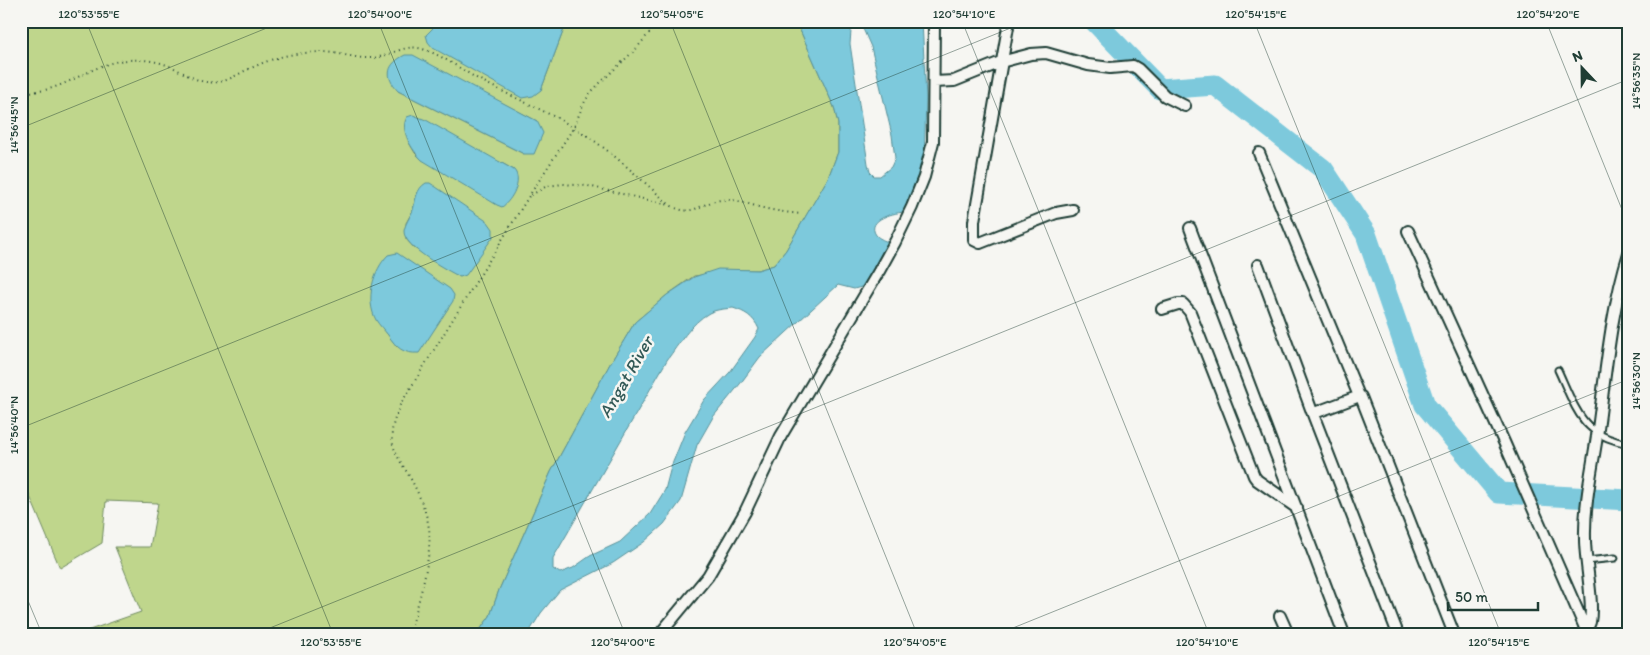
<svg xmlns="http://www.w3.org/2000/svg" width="1650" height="655" viewBox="0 0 1650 655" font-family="Itim,sans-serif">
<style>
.green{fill:#bfd68c;stroke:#6f8a60;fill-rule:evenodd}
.water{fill:#7dc9dc;stroke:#579199;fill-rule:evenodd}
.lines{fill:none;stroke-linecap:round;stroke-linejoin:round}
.river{stroke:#7dc9dc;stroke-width:21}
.service-casing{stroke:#1f3d34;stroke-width:9}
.minor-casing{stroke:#1f3d34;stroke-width:14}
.path{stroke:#1f3d34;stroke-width:2;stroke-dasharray:1 4;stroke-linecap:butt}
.service{stroke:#f6f6f2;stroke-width:5}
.minor{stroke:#f6f6f2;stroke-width:10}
.ticks{fill:none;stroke:#1f3d34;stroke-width:1;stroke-opacity:0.45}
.labels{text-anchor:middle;stroke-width:5;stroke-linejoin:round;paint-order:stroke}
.water-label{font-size:18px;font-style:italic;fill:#325956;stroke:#f6f6f2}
.neatline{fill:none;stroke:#1f3d34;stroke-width:2}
.ticks-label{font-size:12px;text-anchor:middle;fill:#1f3d34}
</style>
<rect width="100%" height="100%" fill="#f6f6f2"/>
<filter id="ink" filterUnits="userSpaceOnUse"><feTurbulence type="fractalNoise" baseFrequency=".02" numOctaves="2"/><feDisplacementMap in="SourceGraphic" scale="10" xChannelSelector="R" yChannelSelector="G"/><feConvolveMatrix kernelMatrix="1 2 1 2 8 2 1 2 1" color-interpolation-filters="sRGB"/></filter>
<g filter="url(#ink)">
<path class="green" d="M 21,21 L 440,21 L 427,35 L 541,90 L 567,21 L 796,21 L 834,107 L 838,124 L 838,152 L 828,178 L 786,250 L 774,265 L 758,270 L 740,270 L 694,276 L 667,295 L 635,322 L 611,362 L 551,472 L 499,590 L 490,616 L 477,634 L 78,634 L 141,612 L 115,547 L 150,547 L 158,503 L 106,501 L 102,543 L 60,568 L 26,487 L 21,489 ZM 398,91 L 479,91 L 537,121 L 524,154 ZM 408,141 L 500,162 L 514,170 L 422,160 L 415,153 ZM 417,192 L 460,277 L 414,248 L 406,239 L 406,223 L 412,212 ZM 372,290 L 397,347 C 381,325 372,318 372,290 Z"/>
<path class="water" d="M 440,21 L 567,21 L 541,90 L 533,96 L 522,98 L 433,48 L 428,42 L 426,35 Z
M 796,21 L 922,21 L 926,98 L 924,162 L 906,212 C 896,212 865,219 876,235 C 879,239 886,241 890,243 L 865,286 L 854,289 L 838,285 L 760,357 L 740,384 L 713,417 L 697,445 L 681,501 L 664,524 L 644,542 L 613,563 L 560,590 L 541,613 L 528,634 L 477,634 L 490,616 L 499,590 L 551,472 L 611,362 L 635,322 L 667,295 L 694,277 L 718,269 L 758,270 L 774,265 L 786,250 L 828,178 L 838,152 L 838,124 L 834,107 ZM 857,24 L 861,26 L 864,31 L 871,47 L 892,135 L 895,158 L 891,167 L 880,176 L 874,176 L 870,172 L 868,164 L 850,44 L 851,31 ZM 733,308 C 745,312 753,316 759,329 L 755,337 L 730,372 L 704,400 L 685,432 L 671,467 L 665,490 L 650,514 L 620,542 L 590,556 L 573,568 L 560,573 L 553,569 L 553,558 L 559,548 L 667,360 C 679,344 691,323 709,313 C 717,309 725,309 733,308 Z
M 405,55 L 413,55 L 537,121 L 543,133 L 534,154 L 524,154 L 398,91 C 384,76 387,64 405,55 Z
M 413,115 L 426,120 L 514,170 C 523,180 512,200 502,207 L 497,205 L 422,160 C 412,150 399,130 407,117 Z
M 426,183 L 430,183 L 488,222 L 493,229 L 493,237 L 466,275 L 460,277 C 447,270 403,247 404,231 C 405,224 410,217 413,210 C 416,199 416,189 426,183 Z
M 397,253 L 450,289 L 454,295 L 453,301 L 419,353 C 403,354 397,348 388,335 C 384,330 379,325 376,320 C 365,300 373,270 388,255 Z"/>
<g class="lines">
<path class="river" d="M 1094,21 L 1160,89 L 1215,85 L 1323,169 L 1366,234 L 1425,405 L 1499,493 L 1629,500"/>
<g class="service-casing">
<path id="service" d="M 1558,370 C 1566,387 1576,415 1590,427 C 1599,436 1616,442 1629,444
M 1586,561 L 1615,558"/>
</g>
<g class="minor-casing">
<path id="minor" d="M 1009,21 L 974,221 L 974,240 L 980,243 L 1056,213 L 1073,210
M 934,82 L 954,81 L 1001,62 L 1031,54 L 1046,53 L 1088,65 L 1110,68 L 1133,66 L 1138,69 L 1165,96 L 1185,106
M 1259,153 L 1359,396
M 1190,228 L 1344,634
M 1408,231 L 1504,442 L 1586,630
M 1258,265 L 1314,417 L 1398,634
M 1162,309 L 1178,304 L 1183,304 L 1190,312 L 1254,476 L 1257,480 L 1297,508
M 1314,417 L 1317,412 L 1357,397 L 1361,397 L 1454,634
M 1280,616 L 1288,634
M 1583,632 C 1586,629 1589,626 1590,622 C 1594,601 1585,563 1585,539 C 1584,501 1593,466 1598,429 C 1606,370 1611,310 1629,253
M 660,634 L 708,576 L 745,512 L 781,436 L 879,271 L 895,242 L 912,207 L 924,177 L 933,142 L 934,21"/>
</g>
<path class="path" d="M 21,22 L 22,21
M 21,91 C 60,97 90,62 128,60 C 144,59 158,61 172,67 C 187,74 200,85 218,82 C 229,81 239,73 249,69 C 264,62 279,56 296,54 C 304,53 314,52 322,52 C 338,52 355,59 371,58 C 387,58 402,45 418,48 C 437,51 464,72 482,81 C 512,97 544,110 573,127 C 609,148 639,178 670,205 C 693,219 700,202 721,200 C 736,198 749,205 763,208 C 776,211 789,213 802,214
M 531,195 L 547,186 L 563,184 L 588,186 L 669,205
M 409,634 C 417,610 433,553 429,529 C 427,513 420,497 413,483 C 406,469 393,454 392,438 C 391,426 396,416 400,405 L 529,196 L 574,127 L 583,105 L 590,93 L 602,81 L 636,49 L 659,21"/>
<use href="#service" class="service"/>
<use href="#minor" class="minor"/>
</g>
</g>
<path class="ticks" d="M 86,21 L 333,634M 378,21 L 625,634M 670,21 L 917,634M 962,21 L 1209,634M 1254,21 L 1501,634M 1546,21 L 1629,227M 21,128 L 284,21M 21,428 L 1028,21M 21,584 L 42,634M 255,634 L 1629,79M 998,634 L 1629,379"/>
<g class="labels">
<g class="water-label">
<text transform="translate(626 377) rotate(-60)" y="6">Angat River</text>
</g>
</g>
<rect width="1650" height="655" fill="none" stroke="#f6f6f2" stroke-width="55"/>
<g transform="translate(1582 68) rotate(338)" stroke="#f6f6f2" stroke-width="4" paint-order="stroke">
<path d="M0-4L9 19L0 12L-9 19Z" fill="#1f3d34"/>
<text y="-8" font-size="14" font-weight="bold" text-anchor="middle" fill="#1f3d34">N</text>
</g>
<path d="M1448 602v8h90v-8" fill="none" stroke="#1f3d34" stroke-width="2.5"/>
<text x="1455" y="602" font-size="15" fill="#1f3d34" stroke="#f6f6f2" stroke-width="4" paint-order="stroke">50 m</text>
<rect x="28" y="28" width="1594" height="600" class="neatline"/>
<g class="ticks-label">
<text x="89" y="18">120°53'55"E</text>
<text x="380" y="18">120°54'00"E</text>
<text x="672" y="18">120°54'05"E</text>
<text x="964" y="18">120°54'10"E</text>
<text x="1256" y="18">120°54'15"E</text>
<text x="1548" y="18">120°54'20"E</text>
<text transform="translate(1636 81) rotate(-90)" y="4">14°56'35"N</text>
<text transform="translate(14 125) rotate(-90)" y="4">14°56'45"N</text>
<text transform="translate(1636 381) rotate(-90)" y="4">14°56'30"N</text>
<text transform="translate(14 425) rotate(-90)" y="4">14°56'40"N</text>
<text x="331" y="646">120°53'55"E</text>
<text x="623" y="646">120°54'00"E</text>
<text x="915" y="646">120°54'05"E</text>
<text x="1207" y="646">120°54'10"E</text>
<text x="1499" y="646">120°54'15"E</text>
</g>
</svg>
